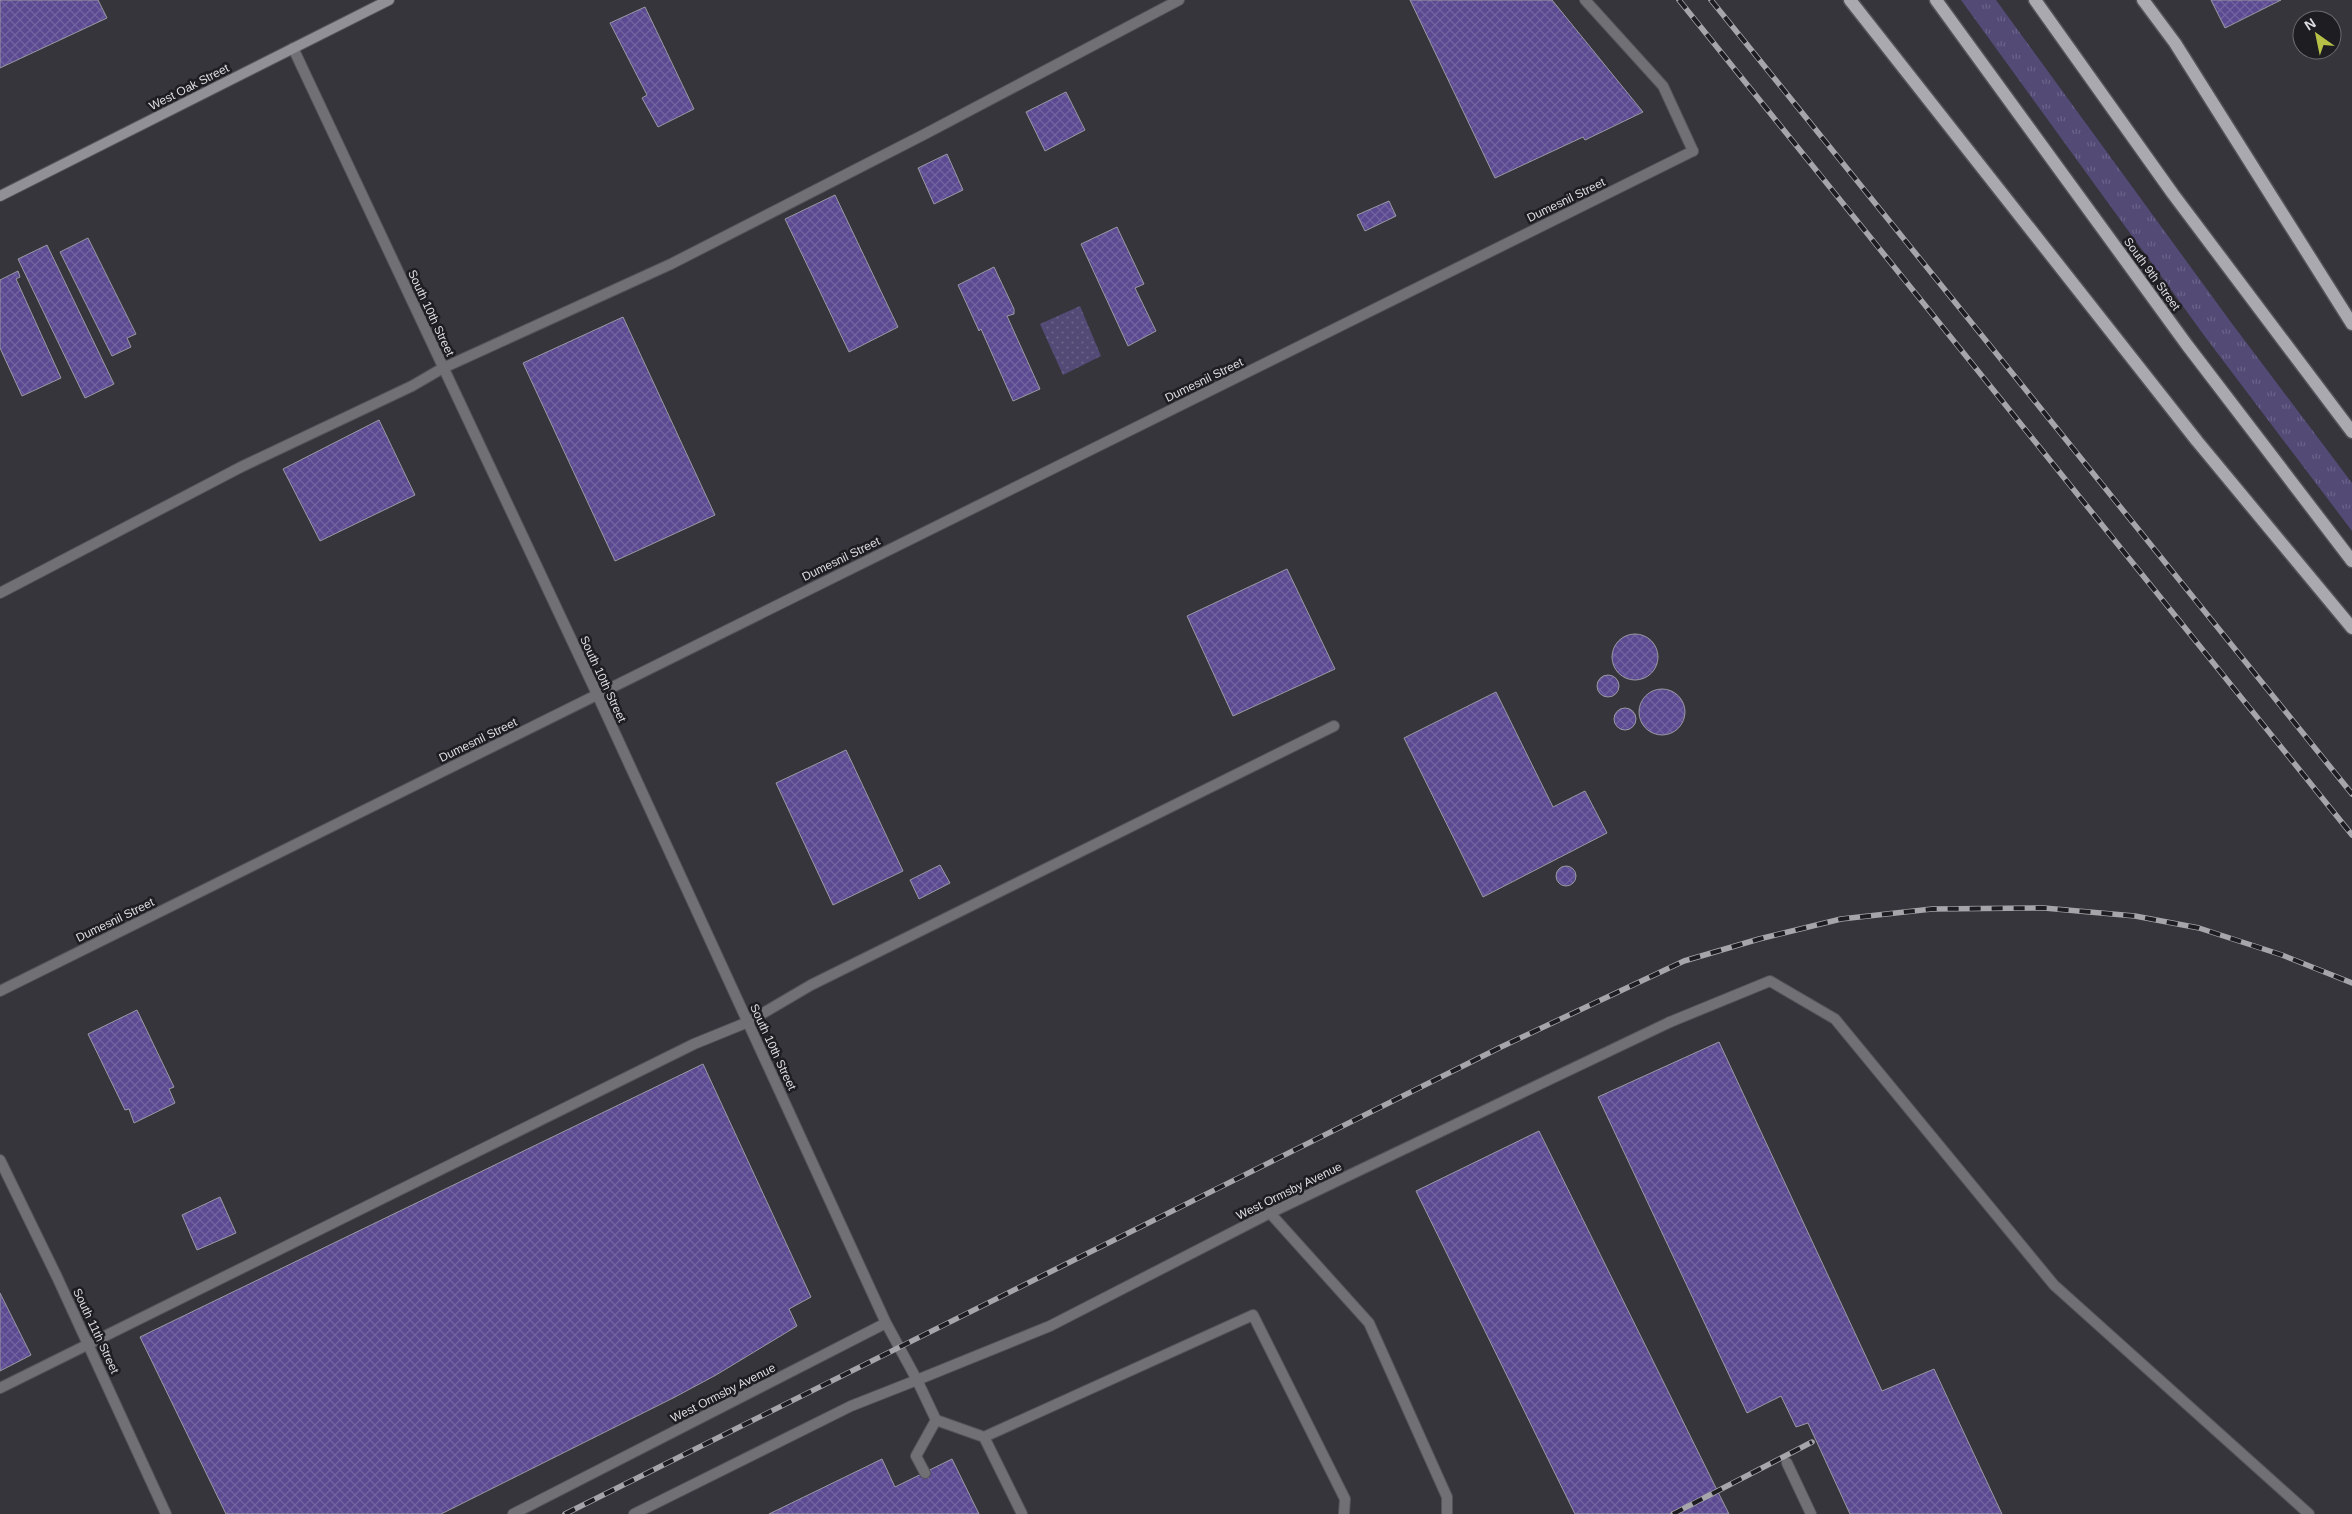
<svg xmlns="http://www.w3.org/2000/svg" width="2352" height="1514" viewBox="0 0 2352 1514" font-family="Arial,sans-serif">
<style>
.grass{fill:url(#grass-tufts)}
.garden{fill:url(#garden-dots)}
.building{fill:url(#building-cross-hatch);stroke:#9a99a2}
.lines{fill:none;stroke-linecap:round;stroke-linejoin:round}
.service-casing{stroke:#54535a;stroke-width:12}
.minor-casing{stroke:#54535a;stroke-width:12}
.secondary-casing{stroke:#54535a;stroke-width:12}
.primary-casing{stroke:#54535a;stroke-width:15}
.service{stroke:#717074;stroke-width:10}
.minor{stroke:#717074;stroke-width:10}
.secondary{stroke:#919096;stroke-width:10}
.primary{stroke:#aaa9b0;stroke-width:12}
.rail-casing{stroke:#a6a5aa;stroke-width:5.5}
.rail{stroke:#1e1d21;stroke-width:4;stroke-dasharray:11;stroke-linecap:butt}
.labels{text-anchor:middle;stroke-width:5;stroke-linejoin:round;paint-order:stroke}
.street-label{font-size:12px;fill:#dedde2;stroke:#1e1d21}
</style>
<defs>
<pattern id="grass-tufts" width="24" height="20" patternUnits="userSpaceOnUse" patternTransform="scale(1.25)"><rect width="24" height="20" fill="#534a76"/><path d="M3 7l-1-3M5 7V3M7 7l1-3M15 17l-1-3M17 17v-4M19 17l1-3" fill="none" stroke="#6b6489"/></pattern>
<pattern id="garden-dots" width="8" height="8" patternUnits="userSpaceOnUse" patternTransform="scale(1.25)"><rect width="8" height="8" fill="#534a76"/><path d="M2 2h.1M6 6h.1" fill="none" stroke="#6b6489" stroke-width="1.8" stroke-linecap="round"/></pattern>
<pattern id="building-cross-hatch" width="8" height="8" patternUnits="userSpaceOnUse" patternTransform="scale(1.25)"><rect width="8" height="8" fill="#5b4a91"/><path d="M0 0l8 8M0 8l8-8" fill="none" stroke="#7264a0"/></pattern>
</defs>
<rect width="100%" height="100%" fill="#36353c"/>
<path class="grass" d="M 1961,0 L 1996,0 L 2230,321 L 2352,483 L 2352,531 L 2206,338 Z"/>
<path class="garden" d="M 1080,306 L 1101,356 L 1063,375 L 1040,324 Z"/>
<path class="building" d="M 0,0 L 98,0 L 107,18 L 0,68 Z
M 1410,0 L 1552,0 L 1643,112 L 1585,140 L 1583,137 L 1495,178 Z
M 2211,0 L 2281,0 L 2225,28 Z
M 645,7 L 694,109 L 658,127 L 642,98 L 647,95 L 610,23 Z
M 1066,92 L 1085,130 L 1045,151 L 1026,112 Z
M 947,154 L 963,190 L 934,204 L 918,168 Z
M 835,195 L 898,327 L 849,352 L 785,219 Z
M 1389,201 L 1396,216 L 1365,231 L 1357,215 Z
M 1117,227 L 1144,284 L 1135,288 L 1156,331 L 1128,346 L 1081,244 Z
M 88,238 L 136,334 L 127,338 L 131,347 L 112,356 L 60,252 Z
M 47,245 L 114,384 L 85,398 L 18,259 Z
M 994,267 L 1014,309 L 1014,314 L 1007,316 L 1040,389 L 1013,401 L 981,329 L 979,331 L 958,285 Z
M 18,271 L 20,277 L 16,279 L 61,378 L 22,396 L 0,348 L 0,280 Z
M 623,317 L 715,515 L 615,561 L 523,363 Z
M 379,420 L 415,495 L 320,541 L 283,469 Z
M 1287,569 L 1335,669 L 1233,716 L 1187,616 Z
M1612 657a23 23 0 1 1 46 0a23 23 0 1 1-46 0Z
M1597 686a11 11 0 1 1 22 0a11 11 0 1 1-22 0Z
M1639 712a23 23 0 1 1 46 0a23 23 0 1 1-46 0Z
M 1496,692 L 1553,807 L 1585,791 L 1607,833 L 1483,897 L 1404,738 Z
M1614 719a11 11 0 1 1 22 0a11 11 0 1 1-22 0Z
M 846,750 L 903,871 L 833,905 L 776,783 Z
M 940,865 L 950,883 L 919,899 L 910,880 Z
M1556 876a10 10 0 1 1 20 0a10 10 0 1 1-20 0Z
M 137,1010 L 174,1087 L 169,1089 L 175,1103 L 134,1123 L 129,1109 L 125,1110 L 88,1034 Z
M 1719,1042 L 1882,1391 L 1934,1369 L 2002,1514 L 1850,1514 L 1808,1423 L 1796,1427 L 1781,1396 L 1747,1413 L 1598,1097 Z
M 703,1064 L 811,1297 L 789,1309 L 797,1326 L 716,1375 L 675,1397 L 441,1514 L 226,1514 L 140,1337 Z
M 1539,1131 L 1717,1490 L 1729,1514 L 1575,1514 L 1416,1191 Z
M 220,1197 L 236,1233 L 197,1250 L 182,1215 Z
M 0,1293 L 31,1355 L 0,1371 Z
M 882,1459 L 895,1487 L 952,1459 L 979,1514 L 769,1514 Z"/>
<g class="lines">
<g class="service-casing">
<path id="service" d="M 1585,0 L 1663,86 L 1693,151
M 0,593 L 241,467 L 412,386 L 443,368 L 671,264 L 925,134 L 1179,0
M 1670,1022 L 1770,981 L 1835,1019 L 2054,1285 L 2309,1514
M 1270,1213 L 1369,1323 L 1447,1497 L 1447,1514
M 917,1380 L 936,1420 L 984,1437 L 1253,1315 L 1345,1499 L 1344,1514
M 0,1388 L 694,1044 L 748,1022 L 811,985 L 1334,726
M 984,1437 L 1022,1514
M 1787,1463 L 1811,1514
M 925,1473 L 916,1456 L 936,1420"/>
</g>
<g class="minor-casing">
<path id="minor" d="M 293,48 L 597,694 L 886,1323 L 917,1380 L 1050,1326 L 1270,1213 L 1670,1022
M 0,991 L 1693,151
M 0,1160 L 57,1277 L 166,1514
M 513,1514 L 886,1323
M 634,1514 L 851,1406 L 917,1380"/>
</g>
<g class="secondary-casing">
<path id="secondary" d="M 0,196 L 389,0"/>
</g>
<g class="primary-casing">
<path id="primary" d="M 1850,0 L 2197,441 L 2352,628
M 1936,0 L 2187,345 L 2352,561
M 2035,0 L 2173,194 L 2352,432
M 2143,0 L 2175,43 L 2352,324"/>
</g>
<use href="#service" class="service"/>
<use href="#minor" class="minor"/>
<use href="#secondary" class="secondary"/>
<use href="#primary" class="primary"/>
<g class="rail-casing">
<path id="rail" d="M 1679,0 L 2352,835
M 1711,0 L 2352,794
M 565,1514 L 1501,1047 L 1684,961 L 1759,939 L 1841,919 L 1932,909 L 2044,908 L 2135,916 L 2199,928 L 2282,955 L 2352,983
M 1673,1514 L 1812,1442"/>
</g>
<use href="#rail" class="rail"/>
</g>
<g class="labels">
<g class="street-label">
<text transform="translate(189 87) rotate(-27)" y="4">West Oak Street</text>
<text transform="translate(1566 200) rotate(-26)" y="4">Dumesnil Street</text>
<text transform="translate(2152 274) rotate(54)" y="4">South 9th Street</text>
<text transform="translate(431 313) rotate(65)" y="4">South 10th Street</text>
<text transform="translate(1204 380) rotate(-26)" y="4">Dumesnil Street</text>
<text transform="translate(841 559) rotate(-26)" y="4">Dumesnil Street</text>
<text transform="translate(603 679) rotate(65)" y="4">South 10th Street</text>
<text transform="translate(478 740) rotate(-26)" y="4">Dumesnil Street</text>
<text transform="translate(115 920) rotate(-26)" y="4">Dumesnil Street</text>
<text transform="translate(773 1047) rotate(65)" y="4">South 10th Street</text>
<text transform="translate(1289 1191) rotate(-26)" y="4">West Ormsby Avenue</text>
<text transform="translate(96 1331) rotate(65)" y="4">South 11th Street</text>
<text transform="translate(723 1393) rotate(-27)" y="4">West Ormsby Avenue</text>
</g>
</g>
<g transform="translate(2317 35) rotate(327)"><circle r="24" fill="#1e1d21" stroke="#6b6a6e"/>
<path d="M0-4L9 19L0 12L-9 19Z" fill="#b8c147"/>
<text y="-8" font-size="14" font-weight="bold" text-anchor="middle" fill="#dedde2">N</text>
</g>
</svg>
